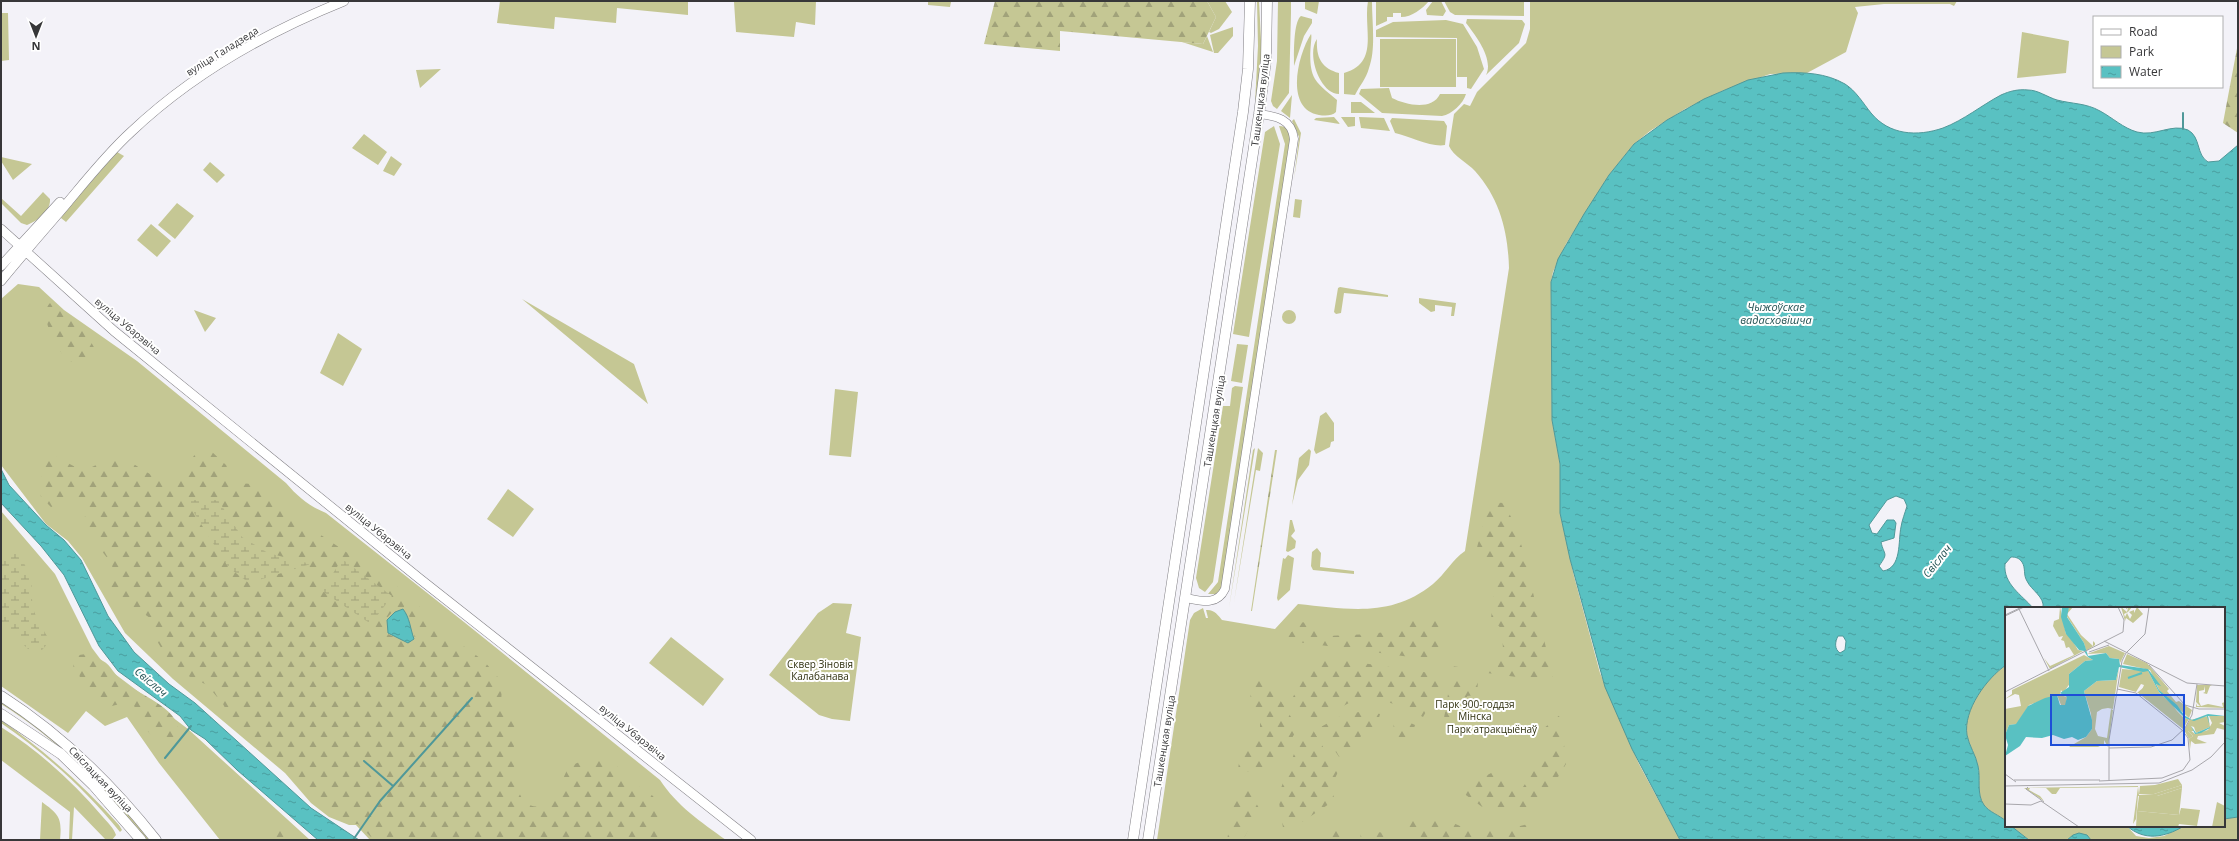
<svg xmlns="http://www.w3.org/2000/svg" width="2239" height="841" viewBox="0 0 2239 841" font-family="'Open Sans',sans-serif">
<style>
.green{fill:#c5c794}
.forest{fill:url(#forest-firs)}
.wetland{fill:url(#wetland-marsh)}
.water{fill:url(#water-ripples);stroke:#4f9899;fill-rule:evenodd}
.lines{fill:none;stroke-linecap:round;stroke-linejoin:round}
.stream{stroke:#4f9899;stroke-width:2}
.tertiary-casing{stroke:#807f84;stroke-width:9}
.secondary-casing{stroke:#807f84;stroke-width:10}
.primary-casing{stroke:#807f84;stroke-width:11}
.tertiary{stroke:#fff;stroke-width:8}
.secondary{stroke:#fff;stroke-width:9}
.primary{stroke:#fff;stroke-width:10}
.labels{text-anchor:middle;stroke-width:4;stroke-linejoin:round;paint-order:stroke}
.street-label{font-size:10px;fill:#373739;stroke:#fff}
.park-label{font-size:10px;fill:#2f300f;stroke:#fff}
.water-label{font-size:11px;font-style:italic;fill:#275556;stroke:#fff}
.inset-river{fill:none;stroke:#59c1c2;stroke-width:2}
.inset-road{fill:none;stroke:#a8a7ac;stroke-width:1}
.view{fill:#1d4ed8;fill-opacity:0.15;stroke:#1d4ed8;stroke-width:2}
.inset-edge{fill:none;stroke:#373739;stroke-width:2}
</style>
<defs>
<pattern id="forest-firs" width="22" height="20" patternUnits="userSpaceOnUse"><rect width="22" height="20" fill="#c5c794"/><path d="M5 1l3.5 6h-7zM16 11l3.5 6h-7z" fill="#a1a27a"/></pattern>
<pattern id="wetland-marsh" width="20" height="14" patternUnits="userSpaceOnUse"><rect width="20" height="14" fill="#c5c794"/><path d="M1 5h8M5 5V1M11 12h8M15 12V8" fill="none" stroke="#a1a27a"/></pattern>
<pattern id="water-ripples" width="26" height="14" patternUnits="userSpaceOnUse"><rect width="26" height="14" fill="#59c1c2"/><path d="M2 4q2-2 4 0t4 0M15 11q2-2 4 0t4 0" fill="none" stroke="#4a9e9f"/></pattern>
</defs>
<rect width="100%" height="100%" fill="#f3f2f8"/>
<path class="green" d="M 500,1 L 688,1 L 688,15 L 617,8 L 616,23 L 555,17 L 554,29 L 497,23 Z
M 731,1 L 816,1 L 815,25 L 796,22 L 794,37 L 736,32 L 734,2 Z
M 928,1 L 951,2 L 950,7 L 928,5 Z
M 1207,1 L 1225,1 L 1232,12 L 1219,29 L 1211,33 L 1209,32 L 1216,17 Z
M 1257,1 L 1259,1 L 1262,59 L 1255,103 L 1258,46 Z
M 1278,1 L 1291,1 L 1291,13 L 1289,93 L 1277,109 L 1273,106 L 1271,101 L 1277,61 Z
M 1305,1 L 1319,1 L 1317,14 L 1305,9 Z
M 1368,1 L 1372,2 C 1372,23 1376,49 1369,68 C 1366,79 1360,85 1355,95 L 1344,94 L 1344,73 C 1380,63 1363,29 1368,1 Z
M 1376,1 L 1429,1 C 1422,9 1412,17 1401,17 L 1401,13 L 1393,13 L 1393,17 L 1387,17 L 1387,21 L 1376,26 Z
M 1433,1 L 1441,1 L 1446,11 L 1443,16 L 1427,15 L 1426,10 Z
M 1444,1 L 1524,1 L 1524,16 L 1455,15 L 1450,12 Z
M 1530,1 L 1957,1 L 1954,6 L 1950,4 L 1884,4 L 1855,7 L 1858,13 L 1846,52 L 1807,73 L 1770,74 L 1722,91 L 1685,109 L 1650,131 L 1634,144 L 1609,175 L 1566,244 L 1553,272 L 1551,282 L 1552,420 L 1560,464 L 1560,513 L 1574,576 L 1600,673 L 1639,764 L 1680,840 L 1157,840 L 1190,620 L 1194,613 L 1203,608 L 1206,618 L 1208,618 L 1206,610 C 1214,609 1218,615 1222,620 L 1275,629 L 1298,604 C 1348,609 1391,618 1433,584 C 1445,574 1452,560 1465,551 L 1509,268 C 1508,232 1500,199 1475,171 C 1468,163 1453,156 1449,146 L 1454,114 L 1464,104 L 1470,106 L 1477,92 L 1526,43 L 1530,29 Z
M 1,13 L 8,13 L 9,60 L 1,61 Z
M 1301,16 L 1312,19 L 1312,23 L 1304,36 L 1294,66 C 1294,56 1293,22 1301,16 Z
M 1467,19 L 1522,20 L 1525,24 L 1519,43 L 1486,75 C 1494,59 1476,36 1466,23 Z
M 1446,20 L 1463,24 L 1477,47 L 1484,69 L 1471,89 L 1467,88 L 1467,77 L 1457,77 L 1457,38 L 1376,37 L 1376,30 L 1393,22 Z
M 1233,27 L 1233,36 L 1218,53 L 1214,53 L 1210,35 Z
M 2022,32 L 2069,41 L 2066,73 L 2017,78 Z
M 1311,34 C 1313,37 1306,64 1315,79 C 1320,87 1330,94 1337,100 L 1336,112 C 1332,116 1325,116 1319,115 C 1284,109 1298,54 1311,34 Z
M 1207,36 L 1213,52 L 1182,42 L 1203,44 Z
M 1317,39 C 1316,57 1321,68 1339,73 L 1339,94 C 1320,94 1306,54 1317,39 Z
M 1380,39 L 1456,39 L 1456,87 L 1380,87 Z
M 441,69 L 420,88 L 416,70 Z
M 1389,88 L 1392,98 C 1406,105 1432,111 1440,94 L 1466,94 C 1463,104 1452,114 1442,116 L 1382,113 L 1359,94 L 1361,89 Z
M 1292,95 L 1290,118 L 1281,111 Z
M 1361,102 L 1375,113 L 1351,113 L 1351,102 Z
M 1334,117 L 1340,124 L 1314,120 L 1316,118 Z
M 1341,117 L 1355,117 L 1355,126 L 1348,127 Z
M 1359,117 L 1384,118 L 1390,131 L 1361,128 Z
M 1392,118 L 1444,121 L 1447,126 L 1445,145 C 1433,148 1408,136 1395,133 L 1390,121 Z
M 1294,119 L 1301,133 L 1294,179 L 1299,137 L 1292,121 Z
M 1274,126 L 1280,144 L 1249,337 L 1233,334 L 1265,132 Z
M 1279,126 C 1288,126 1289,133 1290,140 L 1222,589 L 1216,594 L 1208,594 L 1218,582 L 1285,144 Z
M 364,134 L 387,152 L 378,165 L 352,148 Z
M 117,152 L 124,156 L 66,222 L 61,218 L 62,215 Z
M 391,156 L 402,164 L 394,176 L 383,171 Z
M 1,157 L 32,164 L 13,180 L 1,161 Z
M 210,162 L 225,175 L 217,183 L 203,170 Z
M 43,192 L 50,199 C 51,211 37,221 27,225 L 21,223 L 1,203 L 1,198 L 21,216 Z
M 1295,199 L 1302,200 L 1300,218 L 1293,217 Z
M 177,203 L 194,216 L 175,239 L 158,225 Z
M 151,224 L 171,241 L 157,257 L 137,240 Z
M 18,284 L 39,287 L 64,310 L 137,361 L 286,483 C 298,497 309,506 326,513 L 464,622 L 660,780 C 677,806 701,822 726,840 L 370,840 L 356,825 L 349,825 L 329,817 L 311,803 L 285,773 L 173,679 L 125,633 L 82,558 L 68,541 L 46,524 L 1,465 L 1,299 Z
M 1340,287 L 1388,295 L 1388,297 L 1344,293 L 1341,313 L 1336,314 L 1334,312 L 1338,288 Z
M 1419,298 L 1456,303 L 1454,316 L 1451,316 L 1452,307 L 1435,305 L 1435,311 L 1431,312 L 1419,303 Z
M 522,299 L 634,364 L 648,404 Z
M 194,310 L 216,318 L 205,332 Z
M1282 317a7 7 0 1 1 14 0a7 7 0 1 1-14 0Z
M 338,333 L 362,349 L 343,386 L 320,373 Z
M 1237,344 L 1248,345 L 1242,383 L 1231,381 Z
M 1235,386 L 1243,387 L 1213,582 L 1205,592 L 1199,588 L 1196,578 L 1223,406 L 1230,406 L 1232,388 Z
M 835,389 L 858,392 L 851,457 L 829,455 Z
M 1326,412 L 1334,423 L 1334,441 L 1331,442 L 1330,447 L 1316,454 L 1314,450 L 1320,416 Z
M 1255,448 L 1229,608 L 1253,450 Z
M 1258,448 L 1263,453 L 1260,471 L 1256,470 L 1234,602 Z
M 1309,449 L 1311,451 L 1309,465 L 1298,480 L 1292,505 L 1299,458 Z
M 508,489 L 534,509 L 513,537 L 487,519 Z
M 1,511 L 55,574 L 92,648 L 107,668 L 188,729 L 310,840 L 220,840 L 159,763 L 127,717 L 105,726 L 86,711 L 68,733 L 1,686 Z
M 1290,520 L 1292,520 L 1295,531 L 1291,536 L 1296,541 L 1295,548 L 1288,552 L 1286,551 Z
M 1317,548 L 1321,553 L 1320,567 L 1354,571 L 1354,574 L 1313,570 L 1311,566 L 1312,552 Z
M 1288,555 L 1294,558 L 1290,590 L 1278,601 L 1277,598 L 1283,558 L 1285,559 Z
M 833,603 L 852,604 L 846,633 L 861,637 L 850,721 L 832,719 L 819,715 L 769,675 L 818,613 Z
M 671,637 L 724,679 L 703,706 L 649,663 Z
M 2006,665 L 2006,821 C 1999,815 1989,812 1984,805 C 1976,795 1981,778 1978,766 C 1976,755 1969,746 1967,735 C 1962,710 1987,678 2006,665 Z
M 1,701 C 62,739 104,787 151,840 L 146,840 C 105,788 58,739 1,704 Z
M 1,720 C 45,751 83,785 119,825 L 122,830 L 120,832 C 86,790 46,754 1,723 Z
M 1,727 C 39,751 73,782 102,816 C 107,822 114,828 116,835 L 112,840 L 106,840 L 74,807 L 72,840 L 69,840 L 70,812 L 1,760 Z
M 42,802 C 60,815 62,819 60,840 L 40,840 Z
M 2238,817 L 2238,840 L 2091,840 L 2073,835 L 2067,840 L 2029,840 L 2011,826 L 2127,826 L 2136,836 L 2149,838 L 2164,836 L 2184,826 L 2224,826 L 2224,819 Z"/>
<path class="forest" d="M 995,1 L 1207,1 L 1216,17 L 1203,44 L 1060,31 L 1060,51 L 984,44 Z
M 2238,43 L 2238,133 L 2223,123 Z
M 50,303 C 67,310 87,333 95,349 L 92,357 C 86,361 80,364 72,362 C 59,357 37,315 50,303 Z
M 1275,450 L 1277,450 L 1252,611 L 1251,611 Z
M 211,451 L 226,465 L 234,483 L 254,484 L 269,500 L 404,591 L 407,599 L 404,607 L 394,610 L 386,619 L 388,634 L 409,645 L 415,639 C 413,628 411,617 405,608 L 410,599 L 416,601 L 429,621 L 484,661 L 502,682 L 501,706 L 515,714 C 515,734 508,797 530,805 C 536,808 544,806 551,804 L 569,766 L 593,757 L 614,763 L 634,783 L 653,796 L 661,813 L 658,828 L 660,833 L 674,840 L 374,840 L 358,824 L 348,824 L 234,725 L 223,704 L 207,685 L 174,669 L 154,636 L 150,618 L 140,611 L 123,609 L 114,598 L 110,587 L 113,576 L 112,564 L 82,526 L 86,513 L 86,500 L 66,496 L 59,505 L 51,507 L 41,497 C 38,483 43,465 53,455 L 79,469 L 88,469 L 110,458 L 124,457 C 135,465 161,485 175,477 C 184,472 190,461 196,453 Z
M 1489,502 L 1504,503 L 1514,523 L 1523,550 L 1554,682 L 1450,668 L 1451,666 L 1496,672 L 1503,650 L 1502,629 L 1491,619 L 1496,572 L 1475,555 Z
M 1425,617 L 1438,620 L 1442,626 L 1441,657 L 1433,660 L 1282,640 L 1303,622 L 1327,636 L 1370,634 L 1385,632 L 1415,619 Z
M 86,654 C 91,657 98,657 103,661 C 111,665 115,676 122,681 C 140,696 190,711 176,742 C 162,745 149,736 142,723 C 139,719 140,712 136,708 C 130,701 114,705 106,708 L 84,692 L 79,674 L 74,670 L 73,663 L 79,655 Z
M 1321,657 L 1424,672 L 1440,677 L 1441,685 L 1423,717 C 1402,705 1373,694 1349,703 C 1336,709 1323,718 1311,725 L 1293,697 L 1303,678 Z
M 1261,670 L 1298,728 C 1290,740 1281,764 1268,768 C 1260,771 1250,771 1242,772 L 1238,769 L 1241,751 L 1260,727 L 1260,714 C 1244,698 1251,688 1261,670 Z
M 1451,676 L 1478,681 L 1477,695 L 1467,696 L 1470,709 L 1456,709 L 1448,727 L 1443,724 Z
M 1367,711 L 1380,714 L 1376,729 L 1361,736 L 1344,764 L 1319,728 L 1344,714 Z
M 1561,714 L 1566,764 L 1539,808 L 1526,812 L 1485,809 L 1459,790 L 1493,772 L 1521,790 L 1552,743 L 1543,729 Z
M 1393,715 L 1415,725 L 1409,745 L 1406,746 L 1394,733 Z
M 1313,730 L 1338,772 C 1333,782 1330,789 1335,800 L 1284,834 L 1278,796 L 1297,746 Z
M 1247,788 L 1259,808 L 1243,840 L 1227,840 L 1236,792 Z
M 1437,816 L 1467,829 L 1512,828 L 1532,823 L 1532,828 L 1521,840 L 1414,840 L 1400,825 L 1410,819 Z
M 279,826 L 290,832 L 298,840 L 268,840 L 273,827 Z
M 1334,829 L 1343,830 L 1340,840 L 1312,840 Z
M 1360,830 L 1386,833 L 1390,840 L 1361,840 Z"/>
<path class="wetland" d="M 186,500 L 218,500 L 242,537 L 268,553 L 311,564 L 249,583 L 228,567 Z
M 1,552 L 15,553 C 38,579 29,577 33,607 C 35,618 45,632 50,641 L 42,650 L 28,649 L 1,623 Z
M 342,559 L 392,596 L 371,624 L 322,591 Z"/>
<path class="water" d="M 1783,73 C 1804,72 1826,73 1845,84 C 1856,91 1863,103 1871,113 C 1889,135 1917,137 1943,128 C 1964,120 1982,105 2001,95 C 2010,91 2018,89 2028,90 C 2038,90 2047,97 2057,100 C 2072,104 2086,103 2100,111 C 2113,118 2123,128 2137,132 C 2155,137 2172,123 2188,130 C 2201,137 2196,155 2208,162 L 2219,161 L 2238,145 L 2238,817 L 2224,819 L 2224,608 L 2043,608 C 2045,597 2031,590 2027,581 C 2023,575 2026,568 2022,562 C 2019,558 2016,557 2011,557 L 2005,564 C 2003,584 2022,595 2033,608 L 2006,608 L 2006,665 C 1987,678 1963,710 1967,735 C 1969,746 1976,755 1978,766 C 1981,778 1976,794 1984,805 C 1989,812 1999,815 2006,821 L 2006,826 L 2011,826 L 2029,840 L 1680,840 L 1632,749 L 1605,687 L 1570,559 L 1560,513 L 1560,464 L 1552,420 L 1551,282 L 1558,259 L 1584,214 L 1609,175 L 1634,144 L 1667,120 L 1704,99 L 1748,80 ZM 1896,496 L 1904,499 L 1907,506 C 1905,513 1902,520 1901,527 C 1898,541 1902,568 1883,571 L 1879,566 C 1889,552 1884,556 1881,542 L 1894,538 L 1896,523 L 1894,520 L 1887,520 L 1877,534 L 1872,533 L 1869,525 L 1887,500 ZM 1843,636 L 1846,641 L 1845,650 L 1840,653 C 1834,649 1835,642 1838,636 Z
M 1,469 L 9,485 L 46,525 L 64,540 L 81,560 L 108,616 L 134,652 L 169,684 L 195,703 L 311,808 L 359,840 L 318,840 L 237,770 L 205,739 L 191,730 L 180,716 L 118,671 L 99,646 L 64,575 L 41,546 L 1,503 Z
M 403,609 C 410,618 410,628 414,639 L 408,643 L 388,633 L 387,620 L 395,612 Z
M 2127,826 L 2184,826 C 2164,838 2144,841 2127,826 Z
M 2079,833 L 2087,835 L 2091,840 L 2067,840 L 2073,835 Z"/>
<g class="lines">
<path class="stream" d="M 2183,129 L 2183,113
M 165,758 L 191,726
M 364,761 L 393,786
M 353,840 L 380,801 L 472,698"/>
<g class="tertiary-casing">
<path id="tertiary" d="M 1186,598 C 1201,601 1217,606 1225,589 L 1294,139 C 1292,119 1276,116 1259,114"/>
</g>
<g class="secondary-casing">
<path id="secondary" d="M 1,229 L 114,331 L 420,579 L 751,840
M 1,266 L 60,202
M 1,281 C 23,254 46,228 68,202 C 88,178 108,153 131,132 C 192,74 267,32 344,1"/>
</g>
<g class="primary-casing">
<path id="primary" d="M 1,696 C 62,735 111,783 156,840
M 1,714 L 61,754 L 93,785 L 141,840
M 1133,840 L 1243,112 L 1248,69 L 1250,1
M 1148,840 L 1259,114 L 1266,60 L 1267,1"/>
</g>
<use href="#tertiary" class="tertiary"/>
<use href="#secondary" class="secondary"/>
<use href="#primary" class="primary"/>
</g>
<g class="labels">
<g class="street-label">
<text transform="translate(222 51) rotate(-32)" y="4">вуліца Галадзеда</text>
<text transform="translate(1260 100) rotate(-83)" y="4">Ташкенцкая вуліца</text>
<text transform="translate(128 326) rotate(40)" y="4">вуліца Убарэвіча</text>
<text transform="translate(1214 421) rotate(-81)" y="4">Ташкенцкая вуліца</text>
<text transform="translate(379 531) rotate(39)" y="4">вуліца Убарэвіча</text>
<text transform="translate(633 732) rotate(39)" y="4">вуліца Убарэвіча</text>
<text transform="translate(1164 741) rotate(-81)" y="4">Ташкенцкая вуліца</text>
<text transform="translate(101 779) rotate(46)" y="4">Свіслацкая вуліца</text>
</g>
<g class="park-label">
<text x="820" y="668">Сквер Зіновія<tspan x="820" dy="12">Калабанава</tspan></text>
<text x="1475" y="708">Парк 900-годдзя<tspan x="1475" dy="12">Мінска</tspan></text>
<text x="1492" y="733">Парк атракцыёнаў</text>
</g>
<g class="water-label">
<text x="1776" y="311">Чыжоўскае<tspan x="1776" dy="13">вадасховішча</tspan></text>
<text transform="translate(1937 561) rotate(-52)" y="4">Свіслач</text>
<text transform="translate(151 682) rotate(40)" y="4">Свіслач</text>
</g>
</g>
<g transform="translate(2005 607)">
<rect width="220" height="220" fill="#f3f2f8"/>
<path d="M 55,0 L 61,27 L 64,28 L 73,43 L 78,44 L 45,62 L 39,51 L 45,59 L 69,48 L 64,40 L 61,41 L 59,34 L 56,33 L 58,29 L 54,30 L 48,19 L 49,14 L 54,12 ZM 64,0 L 68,0 L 62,7 L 76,28 L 88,39 L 88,34 L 90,36 L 90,38 L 81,44 L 79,36 L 61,8 ZM 116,0 L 122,5 L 123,1 L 121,2 L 121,1 L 127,0 L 123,5 L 119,7 L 120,10 L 122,6 L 125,12 L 127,8 L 124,5 L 129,3 L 129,6 L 132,0 L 138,7 L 128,16 L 121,11 L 120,14 ZM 104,39 L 120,46 L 115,56 L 114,52 L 105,51 L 101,46 L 82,47 ZM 122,47 L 142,56 L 164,82 L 162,84 L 171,95 L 174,94 L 187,103 L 184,111 L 154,83 L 145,63 L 118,57 ZM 79,48 L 88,53 L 80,54 L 64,67 L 66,75 L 58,86 L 56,83 L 55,88 L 62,90 L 61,98 L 56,98 L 52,88 L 24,98 L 12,117 L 4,118 L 0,128 L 0,102 L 16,99 L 14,88 L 10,87 L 0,92 L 7,87 L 7,83 ZM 114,61 L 108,102 L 103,101 L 97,102 L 92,105 L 90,122 L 93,129 L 102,131 L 106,102 L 108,103 L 103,140 L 99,133 L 99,137 L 93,140 L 65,140 L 63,137 L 69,137 L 81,130 L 87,122 L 86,107 L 79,84 L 92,74 L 111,73 ZM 117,62 L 143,64 L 155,87 L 179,111 L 184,112 L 178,122 L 132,85 L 136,85 L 139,78 L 136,77 L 131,85 L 114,80 ZM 192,78 L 207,78 L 205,79 L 202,87 L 198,86 L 200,85 L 200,79 L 199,83 L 194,84 L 194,95 L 196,99 L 203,97 L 218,100 L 217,96 L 220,95 L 220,101 L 191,100 L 191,96 L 192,99 L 195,99 L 191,95 ZM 203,109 L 205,120 L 191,126 L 189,120 L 186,119 L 189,124 L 183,124 L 188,129 L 184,132 L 179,123 L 185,113 ZM 177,178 L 177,181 L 152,189 L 133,189 L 131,212 L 128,217 L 133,180 L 55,181 L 51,187 L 47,187 L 41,181 L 25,181 L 24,183 L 35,189 L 39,194 L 19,181 L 133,179 L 134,188 L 149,187 Z" fill="#c5c794"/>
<path d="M 138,81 L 153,85 L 168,98 L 176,111 L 166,111 L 155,103 L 149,97 L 147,90 L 142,93 L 133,85 ZM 204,109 L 220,109 L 220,115 L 214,116 L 220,119 L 220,123 L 212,121 L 209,127 L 193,129 L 192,132 L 202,136 L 190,137 L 186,134 L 185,142 L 184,132 L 188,129 L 183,124 L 184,122 L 190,127 L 203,123 L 207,116 ZM 173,172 L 177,178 L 149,187 L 134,187 L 135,179 L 150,178 ZM 177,181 L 174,208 L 132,204 L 134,189 L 152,189 ZM 212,195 L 220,199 L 220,220 L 207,220 Z" fill="#c5c794"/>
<path d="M 176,201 L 195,203 L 192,219 L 174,217 L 173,220 L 131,220 L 132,204 L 174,208 Z" fill="#c5c794"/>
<path d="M 57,0 L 64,0 L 62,10 L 79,36 L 83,49 L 101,46 L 105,51 L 114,52 L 115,58 L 143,62 L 156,79 L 151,77 L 154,83 L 172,98 L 179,108 L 187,113 L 203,107 L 220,109 L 203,109 L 205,121 L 196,126 L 190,127 L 186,119 L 191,126 L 205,120 L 202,109 L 189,114 L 180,111 L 154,85 L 143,64 L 138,65 L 114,60 L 111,73 L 92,74 L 79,84 L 87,113 L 87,122 L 81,130 L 73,133 L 67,130 L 59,132 L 48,128 L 37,131 L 21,130 L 15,139 L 0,149 L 3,138 L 0,128 L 4,118 L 11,117 L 23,99 L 40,91 L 52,88 L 55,98 L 60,98 L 62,90 L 55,86 L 64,80 L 64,67 L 80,54 L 88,53 L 83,50 L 79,44 L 74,43 L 61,27 L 56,10 Z" fill="#59c1c2"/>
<path class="inset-river" d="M 123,71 L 137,66"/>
<path class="inset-road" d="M 13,0 L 44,64M 0,8 L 17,0M 0,9 L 19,0M 99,34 L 182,76 L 220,79M 84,45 L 104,38M 144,58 L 180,98 L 194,102 L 220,102M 0,85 L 118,25 L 119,13 L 113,0M 104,141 L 146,140 L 167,133 L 180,121 L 187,108 L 192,77M 0,167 L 11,175M 9,173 L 95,173M 94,174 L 157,171 L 178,163 L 185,153 L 183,131 L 177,123 L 131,86 L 112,82M 104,174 L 104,133 L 117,54 L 121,46 L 140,27 L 144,0M 0,179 L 154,176 L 187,163 L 206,150 L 220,135M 23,180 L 21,182 L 39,195M 0,197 L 26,198 L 36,194 L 74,220"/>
<path class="view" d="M 46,88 L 179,88 L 179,138 L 46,138 Z"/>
<rect width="220" height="220" class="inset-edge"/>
</g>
<rect width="2239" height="841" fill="none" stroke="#373739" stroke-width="4"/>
<rect x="2093" y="16" width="130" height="72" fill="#ffffff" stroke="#afafb0"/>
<rect x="2101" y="29" width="20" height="6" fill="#ffffff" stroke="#afafb0"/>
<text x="2129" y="36" font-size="12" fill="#373739">Road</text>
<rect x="2101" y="46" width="20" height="12" fill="#c5c794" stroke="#afafb0"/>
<text x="2129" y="56" font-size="12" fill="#373739">Park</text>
<rect x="2101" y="66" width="20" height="12" fill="url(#water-ripples)" stroke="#afafb0"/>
<text x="2129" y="76" font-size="12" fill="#373739">Water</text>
<g transform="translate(36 36) rotate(180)" stroke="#ffffff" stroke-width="3" paint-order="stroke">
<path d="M0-3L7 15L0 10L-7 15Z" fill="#373739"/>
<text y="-6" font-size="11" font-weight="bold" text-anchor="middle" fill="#373739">N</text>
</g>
</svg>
